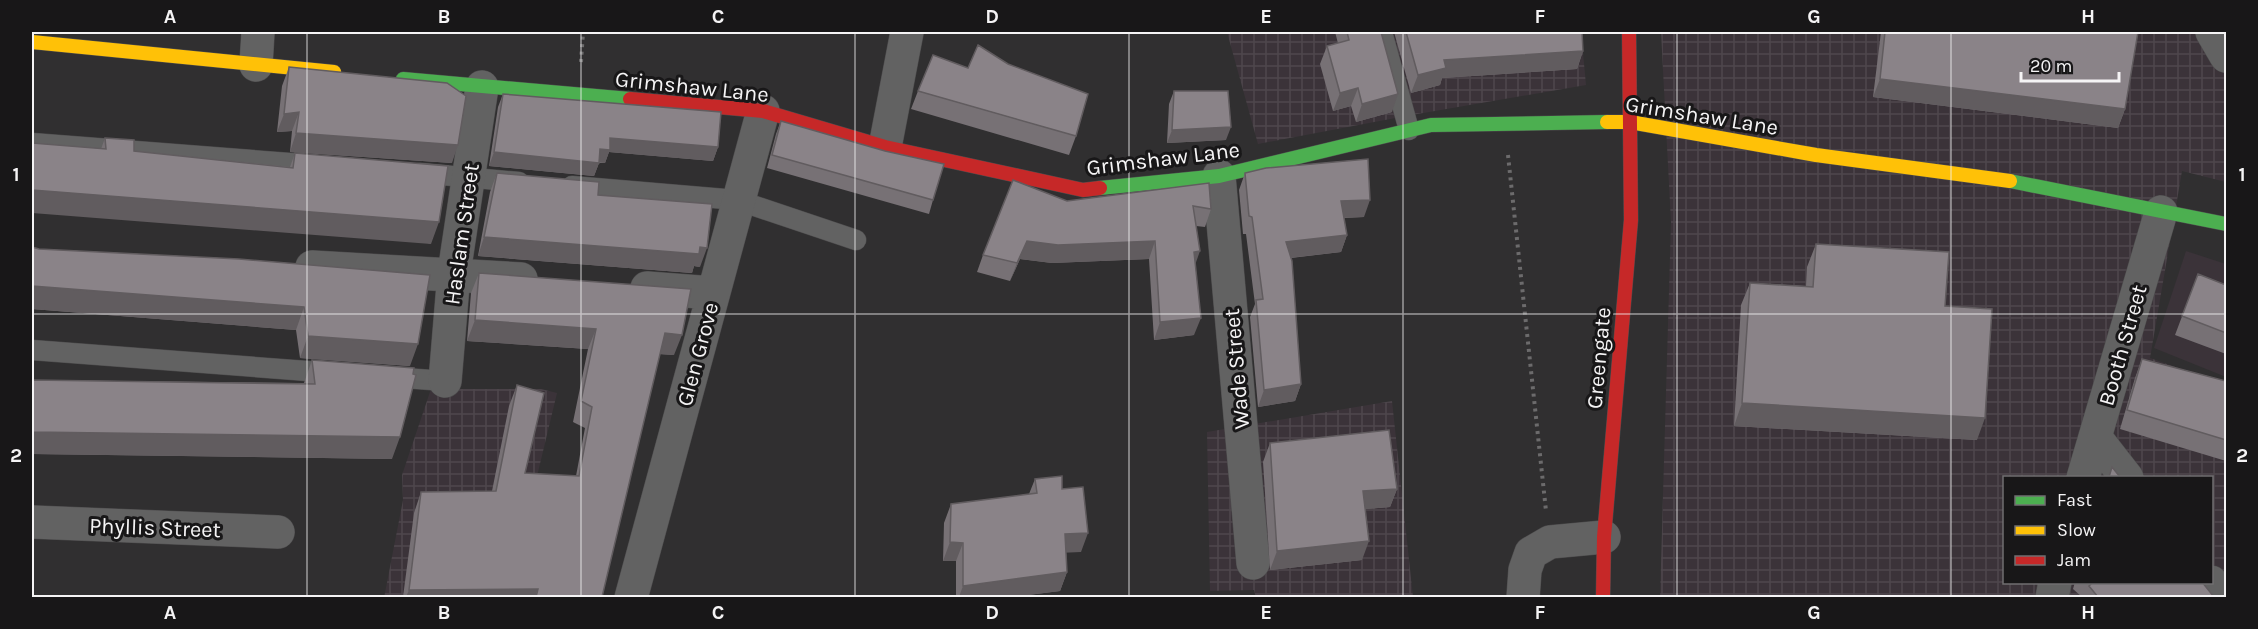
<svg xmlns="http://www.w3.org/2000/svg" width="2258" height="629" viewBox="0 0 2258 629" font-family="Karla,sans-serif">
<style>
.built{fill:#3b3339}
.industrial{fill:url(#industrial-grid);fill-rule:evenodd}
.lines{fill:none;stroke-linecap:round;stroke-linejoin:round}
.lane-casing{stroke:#4d4c4d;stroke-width:21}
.street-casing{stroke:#4d4c4d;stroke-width:34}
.fast-casing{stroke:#4d4c4d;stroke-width:15}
.slow-casing{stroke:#4d4c4d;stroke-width:15}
.jam-casing{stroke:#4d4c4d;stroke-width:15}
.path{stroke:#6c6b6c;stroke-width:4;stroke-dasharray:3 4.5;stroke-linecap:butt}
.lane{stroke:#626262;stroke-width:20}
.street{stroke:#626262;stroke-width:33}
.fast{stroke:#4caf50;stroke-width:14}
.slow{stroke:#ffc107;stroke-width:14}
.jam{stroke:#c62828;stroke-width:14}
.wall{fill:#777175}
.shaded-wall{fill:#615c5f}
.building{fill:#8a8388;stroke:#615c5f;stroke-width:1.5}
.grid{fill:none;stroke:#f5f4f5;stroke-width:1.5;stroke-opacity:0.55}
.labels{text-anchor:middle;stroke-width:6;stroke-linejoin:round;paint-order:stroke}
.street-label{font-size:22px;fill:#f5f4f5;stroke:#181718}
.neatline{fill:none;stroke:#f5f4f5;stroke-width:2}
.grid-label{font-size:20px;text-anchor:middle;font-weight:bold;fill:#f5f4f5}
</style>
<defs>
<pattern id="industrial-grid" width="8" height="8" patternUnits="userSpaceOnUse" patternTransform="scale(1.5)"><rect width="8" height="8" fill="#3b3339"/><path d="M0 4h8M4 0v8" fill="none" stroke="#4e474c"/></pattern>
</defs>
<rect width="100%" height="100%" fill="#302f30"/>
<path class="built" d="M 2186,251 L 2226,264 L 2226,377 L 2154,348 Z"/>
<path class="industrial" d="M 1227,32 L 1581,32 L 1586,85 L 1406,116 L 1258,144 Z
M 1661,32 L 2226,32 L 2226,182 L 2182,171 L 2150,358 L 2226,385 L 2226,597 L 1660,598 L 1671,222 ZM 2004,478 L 2212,478 L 2212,582 L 2004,582 Z
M 431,389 L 541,389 L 557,393 L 508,597 L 384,598 L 403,500 L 402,475 Z
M 1392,401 L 1413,597 L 1256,598 L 1254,590 L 1210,591 L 1207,432 Z"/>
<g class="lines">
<g class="lane-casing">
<path id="lane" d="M 1382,32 L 1409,130
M 32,143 L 316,165
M 420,173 L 519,182
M 572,186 L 737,200 L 856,240
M 32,350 L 334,373
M 390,377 L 445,381"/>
</g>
<g class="street-casing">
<path id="street" d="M 2212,32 L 2226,56
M 256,65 L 258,32
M 885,147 L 907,32
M 1219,176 L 1253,563
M 312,267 L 521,279
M 647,288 L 713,293
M 445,381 L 454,273 L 482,87
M 2095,437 L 2127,478
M 2083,478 L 2161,212
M 32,522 L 278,532
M 2211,582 L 2223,598
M 631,598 L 763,111
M 1523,598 L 1525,570 L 1531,553 L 1550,542 L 1604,537
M 2052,598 L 2055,582"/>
</g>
<g class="fast-casing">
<path id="fast" d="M 403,79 L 630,99
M 2010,181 L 2226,224
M 1100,188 L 1219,176 L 1431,125 L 1607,122"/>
</g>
<g class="slow-casing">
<path id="slow" d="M 32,42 L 334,72
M 1607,122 L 1630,122 L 1816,155 L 2010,181"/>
</g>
<g class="jam-casing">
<path id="jam" d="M 630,99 L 763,111 L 885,147 L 1083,190 L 1100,188
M 1603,598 L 1604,537 L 1631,220 L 1629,32"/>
</g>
<path class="path" d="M 581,62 L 583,32
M 1508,155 L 1546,511"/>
<use href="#lane" class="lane"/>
<use href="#street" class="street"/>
<use href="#fast" class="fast"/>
<use href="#slow" class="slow"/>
<use href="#jam" class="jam"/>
</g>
<path class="wall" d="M 1335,32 L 1381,32 L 1392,112 L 1356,122 L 1351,106 L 1333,111 L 1320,64 L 1327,46 L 1338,43 Z
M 1394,32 L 1582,32 L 1583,51 L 1577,69 L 1442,78 L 1440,85 L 1411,93 Z
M 1881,32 L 2138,32 L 2125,109 L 2118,128 L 1873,97 Z
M 289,67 L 452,163 L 290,152 L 292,131 L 277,132 L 282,86 Z
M 918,91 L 1076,136 L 1069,155 L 911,109 Z
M 1174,91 L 1226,140 L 1167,143 L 1169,104 Z
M 503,94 L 718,147 L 713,161 L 609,152 L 605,163 L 599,163 L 594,176 L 489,166 L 498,107 Z
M 781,121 L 933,200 L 929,214 L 767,168 L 776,134 Z
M 105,138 L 134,151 L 290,167 L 295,153 L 431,244 L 101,149 Z
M 497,173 L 598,195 L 700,267 L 694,266 L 692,273 L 478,256 L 490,192 Z
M 1245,173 L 1364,217 L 1344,218 L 1347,235 L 1341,252 L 1291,258 L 1301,384 L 1295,401 L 1258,407 L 1250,317 L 1255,304 L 1246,234 L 1243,234 L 1239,190 Z
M 1209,183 L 1211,209 L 1205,227 L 1196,226 L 1194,335 L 1154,340 L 1149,259 L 1052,263 L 1020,259 L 1010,281 L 977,272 L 983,255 L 1067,201 Z
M 1816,244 L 1945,306 L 1977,440 L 1734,426 L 1741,305 L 1750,283 L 1806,286 L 1807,267 Z
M 32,247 L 39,249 L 239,259 L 410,366 L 300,358 L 296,330 L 32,309 Z
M 479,273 L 674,355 L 660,354 L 602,597 L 403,597 L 414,513 L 421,492 L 492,491 L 509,406 L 517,385 L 525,473 L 576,476 L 585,428 L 573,422 L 588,349 L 467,341 L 471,293 Z
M 2198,274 L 2226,285 L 2226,354 L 2175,335 Z
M 2142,359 L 2226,381 L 2226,461 L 2120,429 L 2135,378 Z
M 312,360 L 392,459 L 32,454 L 32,380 L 304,383 Z
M 1270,443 L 1397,489 L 1390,507 L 1365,509 L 1362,560 L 1270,570 L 1263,462 Z
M 1035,479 L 1062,489 L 1081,552 L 1066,552 L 1067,572 L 1060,591 L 1012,597 L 956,597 L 956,561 L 943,561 L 944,523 L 951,504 L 1029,494 Z
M 2075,582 L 2202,582 L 2214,597 L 2082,597 L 2073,589 Z"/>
<path class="shaded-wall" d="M 1583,51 L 1577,69 L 1442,78 L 1440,85 L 1411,93 L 1418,75 L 1444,60 Z
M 1880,79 L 2125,109 L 2118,128 L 1873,97 Z
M 1358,88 L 1351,106 L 1333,111 L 1340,93 Z
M 1398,94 L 1392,112 L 1356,122 L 1362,104 Z
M 299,112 L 292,131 L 277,132 L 284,114 Z
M 1231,127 L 1226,140 L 1167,143 L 1172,130 Z
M 296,133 L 458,145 L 452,163 L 290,152 Z
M 610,138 L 718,147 L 713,161 L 609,152 L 605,163 L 595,162 L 600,149 Z
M 494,152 L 599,163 L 594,176 L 489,166 Z
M 32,190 L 439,222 L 431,244 L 32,213 Z
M 1370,200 L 1364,217 L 1335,218 L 1341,201 Z
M 1347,235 L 1341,252 L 1280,259 L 1286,242 Z
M 484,237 L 700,247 L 707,248 L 700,267 L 694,266 L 692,273 L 478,256 Z
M 1027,241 L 1155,241 L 1149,259 L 1052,263 L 1020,259 L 1010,281 L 1017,263 Z
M 1200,251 L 1194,268 L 1194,252 Z
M 32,286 L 304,307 L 296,330 L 32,309 Z
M 1201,318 L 1194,335 L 1154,340 L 1160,322 Z
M 475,320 L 596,329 L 588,349 L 467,341 Z
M 665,333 L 682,335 L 674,355 L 657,354 Z
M 308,336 L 418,344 L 410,366 L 300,358 Z
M 1301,384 L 1295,401 L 1258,407 L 1264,390 Z
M 1742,403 L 1985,418 L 1977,440 L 1734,426 Z
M 32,432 L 400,437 L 392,459 L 32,454 Z
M 1397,489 L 1390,507 L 1356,510 L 1363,491 Z
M 1088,533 L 1081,552 L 1058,553 L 1065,534 Z
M 1369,541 L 1362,560 L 1270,570 L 1277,551 Z
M 950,542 L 963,543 L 956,561 L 943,561 Z
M 1067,572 L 1060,591 L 1012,597 L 959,597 L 963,586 Z
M 538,589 L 535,597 L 406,597 L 409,590 Z"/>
<path class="building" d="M 1347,32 L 1381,32 L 1398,94 L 1362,104 L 1358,88 L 1340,93 L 1327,46 L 1349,40 Z
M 1406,32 L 1582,32 L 1583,51 L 1444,60 L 1446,68 L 1418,75 Z
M 1885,32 L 2138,32 L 2125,109 L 1880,79 Z
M 978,45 L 1008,64 L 1088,94 L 1076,136 L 918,91 L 933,55 L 968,68 Z
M 289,67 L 447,83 L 466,96 L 458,145 L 296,133 L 299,112 L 284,114 Z
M 1174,91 L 1228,91 L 1231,127 L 1172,130 Z
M 503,94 L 721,112 L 718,147 L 610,138 L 610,150 L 600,149 L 599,163 L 494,152 Z
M 781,121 L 885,151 L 944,164 L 933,200 L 772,155 Z
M 105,138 L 134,140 L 134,151 L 293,168 L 295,153 L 448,166 L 439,222 L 32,190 L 32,143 L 106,149 Z
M 1368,159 L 1370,200 L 1341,201 L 1347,235 L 1286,242 L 1292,261 L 1301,384 L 1264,390 L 1256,300 L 1263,299 L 1252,217 L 1249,216 L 1245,173 L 1266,168 Z
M 497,173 L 599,182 L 598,195 L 712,204 L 707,248 L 700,247 L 699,254 L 484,237 Z
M 1013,180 L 1067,201 L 1209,183 L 1211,209 L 1193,206 L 1200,251 L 1194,252 L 1201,318 L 1160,322 L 1155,241 L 1058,245 L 1027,241 L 1017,263 L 983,255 Z
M 1816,244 L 1949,252 L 1945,306 L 1992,309 L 1985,418 L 1742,403 L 1750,283 L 1813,287 Z
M 32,247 L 39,249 L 239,259 L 430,275 L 418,344 L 308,336 L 304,307 L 32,286 Z
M 479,273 L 691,289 L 682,335 L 665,333 L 602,597 L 536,597 L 538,589 L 409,590 L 421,492 L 496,491 L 517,385 L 544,393 L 525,473 L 579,476 L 592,407 L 581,401 L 596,329 L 475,320 Z
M 2198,274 L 2226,285 L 2226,333 L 2182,316 Z
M 2142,359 L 2226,381 L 2226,440 L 2127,410 Z
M 312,360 L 414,368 L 413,374 L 416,375 L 400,437 L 32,432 L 32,380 L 315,384 Z
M 1389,430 L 1397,489 L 1363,491 L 1369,541 L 1277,551 L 1270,443 Z
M 2112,467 L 2120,477 L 2109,477 Z
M 1062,476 L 1062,489 L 1083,487 L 1088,533 L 1065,534 L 1067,572 L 963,586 L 963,543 L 950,542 L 951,504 L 1037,493 L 1035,479 Z
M 2093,582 L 2202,582 L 2214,597 L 2098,597 L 2089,586 Z"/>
<path class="grid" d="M 307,32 L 307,598M 581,32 L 581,598M 855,32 L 855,598M 1129,32 L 1129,598M 1403,32 L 1403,598M 1677,32 L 1677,598M 1951,32 L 1951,598M 32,314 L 2226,314"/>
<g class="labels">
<g class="street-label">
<text transform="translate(692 86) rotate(6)" y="8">Grimshaw Lane</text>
<text transform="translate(1702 115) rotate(9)" y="8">Grimshaw Lane</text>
<text transform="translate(1163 158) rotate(-7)" y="8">Grimshaw Lane</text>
<text transform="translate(461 234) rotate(-82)" y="8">Haslam Street</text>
<text transform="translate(2122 345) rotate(-74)" y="8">Booth Street</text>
<text transform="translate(697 354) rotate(-75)" y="8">Glen Grove</text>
<text transform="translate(1598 358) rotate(-85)" y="8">Greengate</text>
<text transform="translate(1236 369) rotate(-95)" y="8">Wade Street</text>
<text transform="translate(155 527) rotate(2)" y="8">Phyllis Street</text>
</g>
</g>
<rect width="2258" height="629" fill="none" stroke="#181718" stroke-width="66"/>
<rect x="2003" y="476" width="210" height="108" fill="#181718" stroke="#706f70" stroke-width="1.5"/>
<rect x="2015" y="496" width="30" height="9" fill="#4caf50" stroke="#706f70" stroke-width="1.5"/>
<text x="2057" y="506" font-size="18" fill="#f5f4f5">Fast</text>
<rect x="2015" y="526" width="30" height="9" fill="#ffc107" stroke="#706f70" stroke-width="1.5"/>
<text x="2057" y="536" font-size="18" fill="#f5f4f5">Slow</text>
<rect x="2015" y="556" width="30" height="9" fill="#c62828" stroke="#706f70" stroke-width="1.5"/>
<text x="2057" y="566" font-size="18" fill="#f5f4f5">Jam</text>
<path d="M2021 72v9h98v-9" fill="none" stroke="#f5f4f5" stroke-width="3"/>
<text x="2030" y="72" font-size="18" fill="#f5f4f5" stroke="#181718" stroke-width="4.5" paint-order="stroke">20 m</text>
<rect x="33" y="33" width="2192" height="563" class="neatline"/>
<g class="grid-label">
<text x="170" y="23">A</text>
<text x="444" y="23">B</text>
<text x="718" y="23">C</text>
<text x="992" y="23">D</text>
<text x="1266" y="23">E</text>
<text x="1540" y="23">F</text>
<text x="1814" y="23">G</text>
<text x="2088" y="23">H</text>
<text x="16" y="181">1</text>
<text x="2242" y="181">1</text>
<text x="16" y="462">2</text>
<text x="2242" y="462">2</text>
<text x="170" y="619">A</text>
<text x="444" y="619">B</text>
<text x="718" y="619">C</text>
<text x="992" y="619">D</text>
<text x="1266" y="619">E</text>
<text x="1540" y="619">F</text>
<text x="1814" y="619">G</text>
<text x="2088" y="619">H</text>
</g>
</svg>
